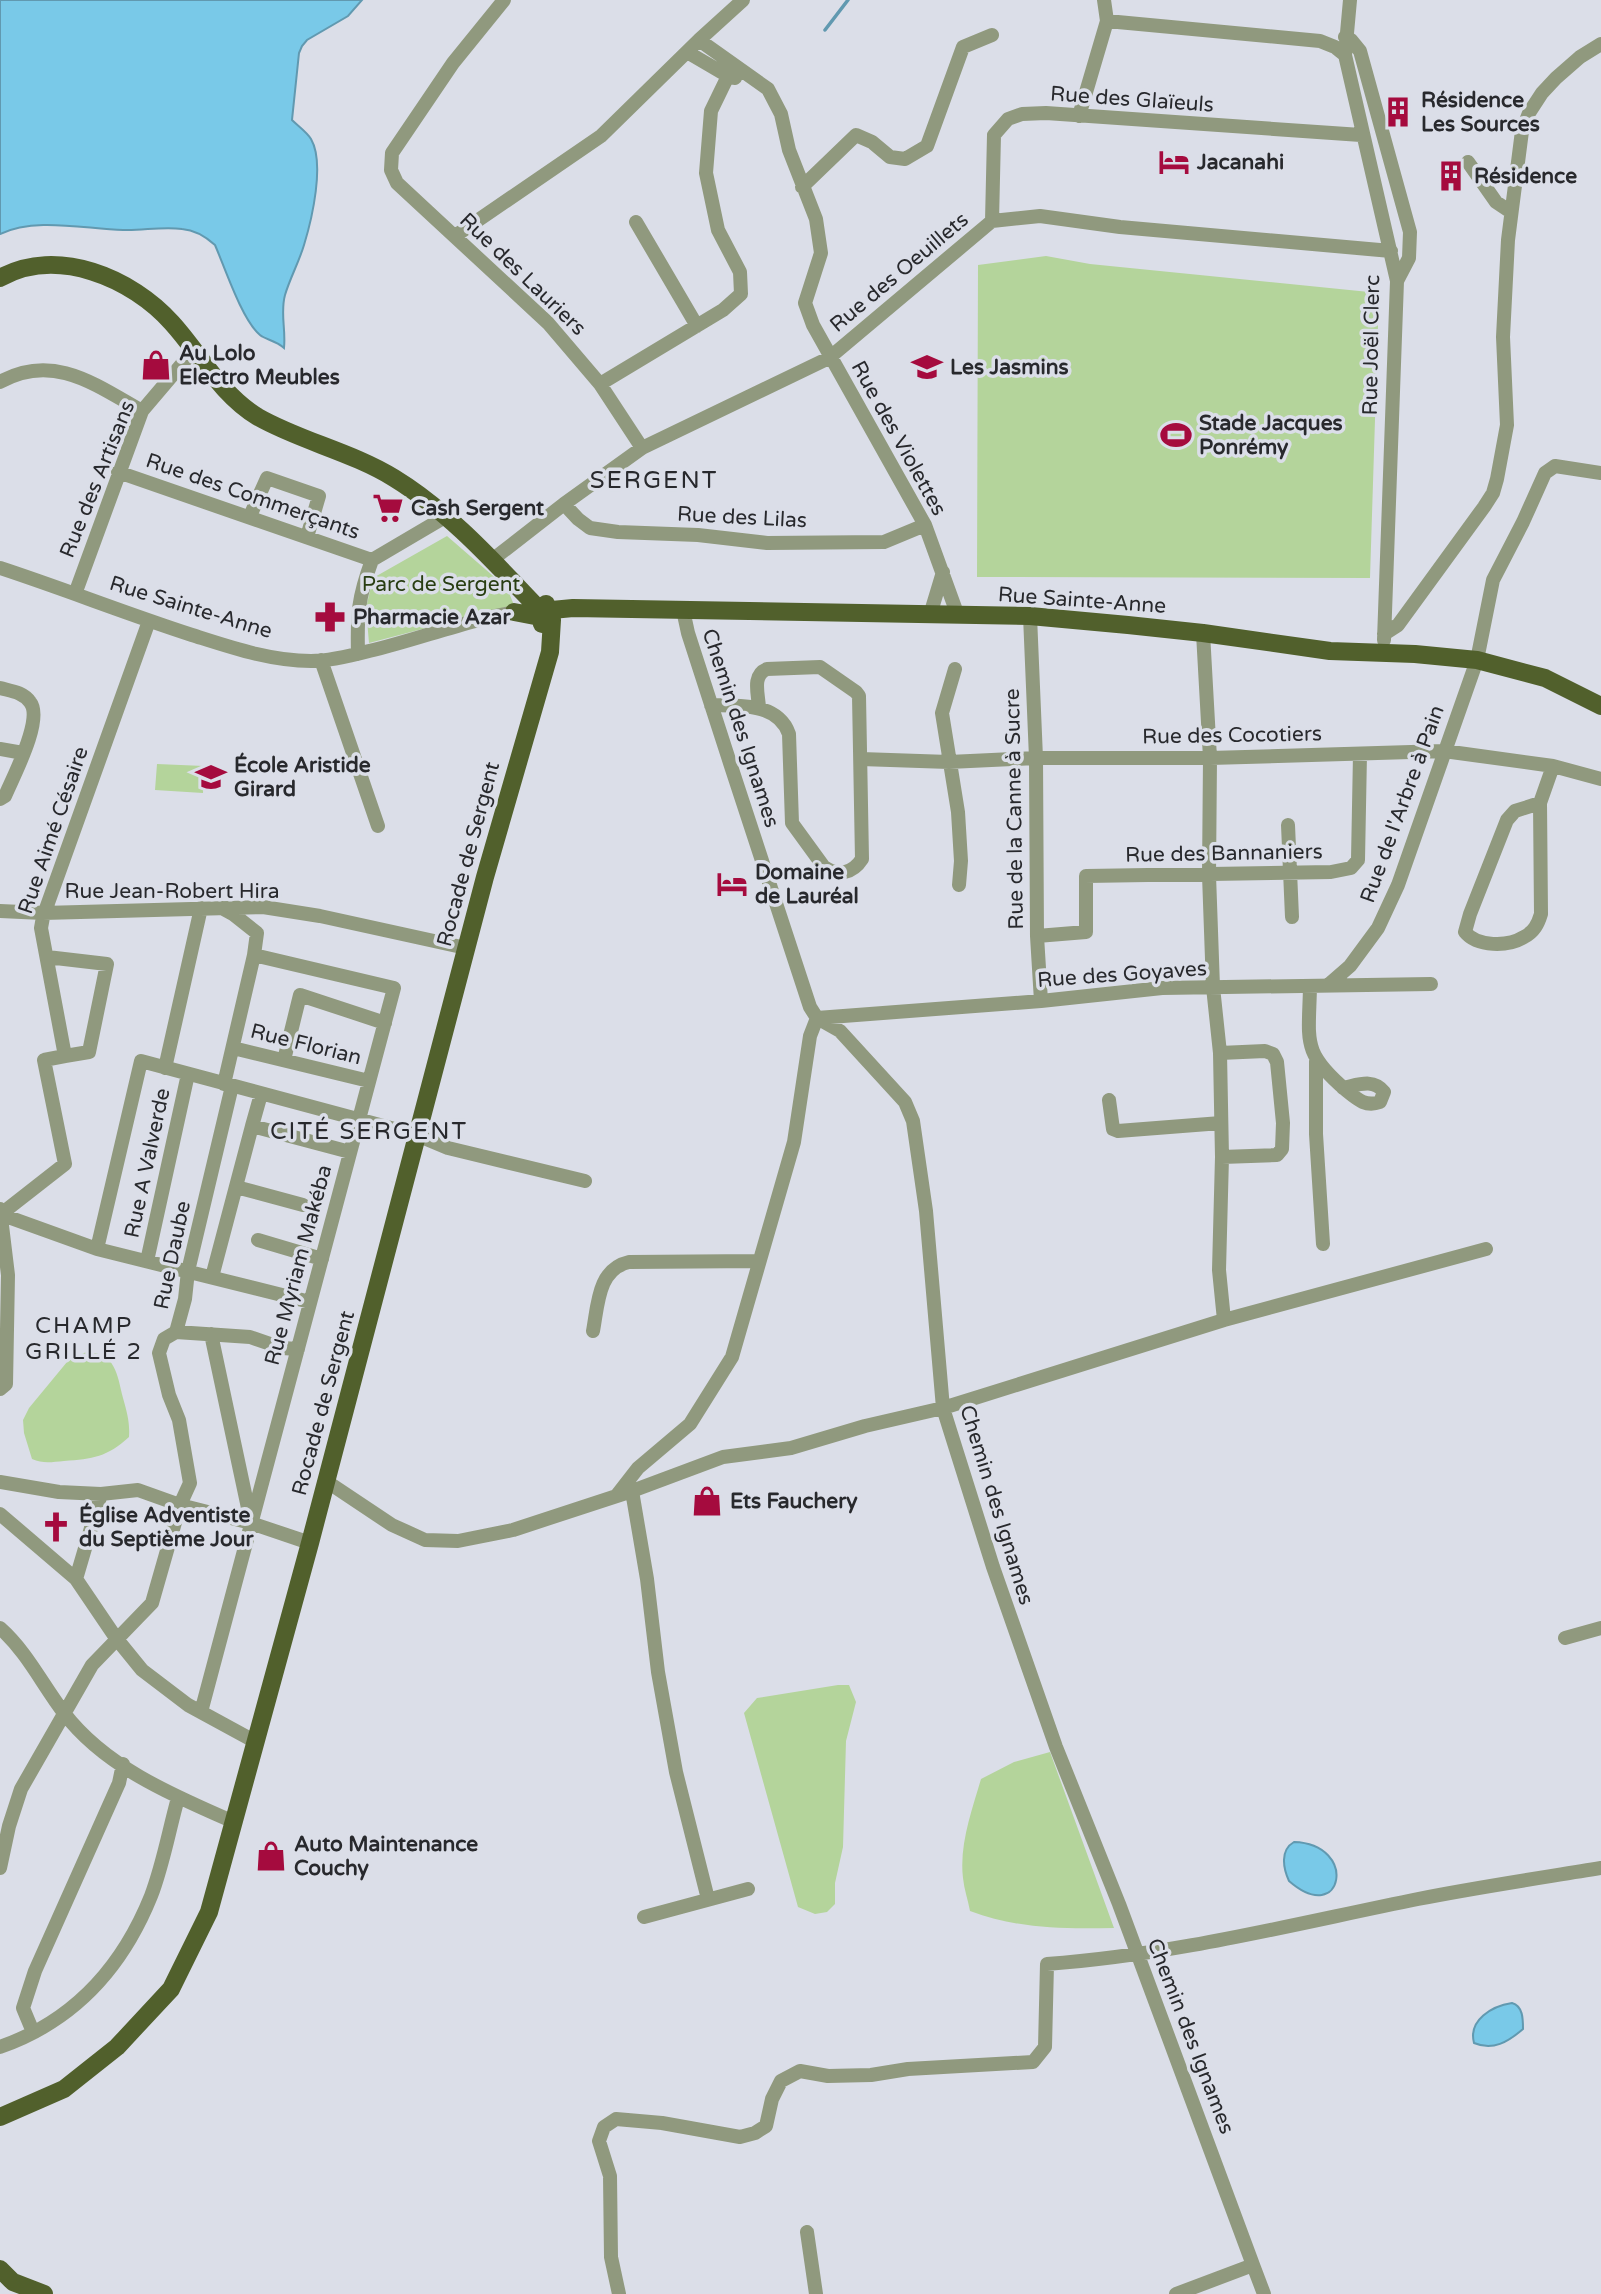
<svg xmlns="http://www.w3.org/2000/svg" width="1601" height="2294" viewBox="0 0 1601 2294" font-family="'Varela Round',sans-serif">
<style>
.green{fill:#b4d49b}
.water{fill:#79c9e8;stroke:#6199b0;stroke-width:2}
.lines{fill:none;stroke-linecap:round;stroke-linejoin:round}
.stream{stroke:#6199b0;stroke-width:3.5}
.minor{stroke:#90997e;stroke-width:14}
.major{stroke:#51602c;stroke-width:18}
.labels{text-anchor:middle;stroke-width:7;stroke-linejoin:round;paint-order:stroke}
.street-label{font-size:21px;fill:#28292d;stroke:#dbdee8}
.poi-label{font-size:21px;font-weight:bold;fill:#28292d;stroke:#dbdee8;text-anchor:start}
.park-label{font-size:21px;fill:#283d12;stroke:#dbdee8}
.neighbourhood-label{font-size:23px;letter-spacing:2px;fill:#28292d;stroke:#dbdee8}
.quarter-label{font-size:24px;letter-spacing:2px;fill:#28292d;stroke:#dbdee8}
</style>
<rect width="100%" height="100%" fill="#dbdee8"/>
<path class="green" d="M 1046,256 L 1090,264 L 1379,293 L 1370,578 L 977,577 L 978,265 Z
M 447,536 L 507,588 L 514,605 L 369,643 L 366,608 L 373,578 Z
M 157,764 L 204,766 L 203,793 L 155,790 Z
M 86,1352 C 116,1353 117,1374 123,1398 C 127,1412 130,1423 129,1437 C 107,1457 93,1459 64,1461 C 52,1462 43,1464 32,1459 L 24,1433 L 23,1420 L 29,1408 L 67,1362 Z
M 838,1685 L 849,1685 L 856,1702 L 846,1741 L 843,1847 L 835,1883 L 835,1904 L 827,1912 L 815,1914 L 798,1907 L 744,1713 L 757,1698 Z
M 1050,1752 L 1114,1928 C 1062,1929 1019,1929 970,1911 C 968,1900 964,1889 963,1878 C 959,1845 972,1810 981,1779 L 1014,1762 Z"/>
<path class="water" d="M 0,0 L 362,0 L 348,16 L 307,40 L 302,46 L 299,53 L 292,120 C 298,126 307,132 311,139 C 325,163 312,219 304,245 C 299,262 290,278 285,295 C 280,313 286,329 284,348 C 275,340 266,340 260,335 C 242,320 225,268 215,245 C 205,236 195,230 182,229 C 162,226 142,231 123,230 C 84,229 36,217 0,234 Z
M 1294,1842 C 1359,1844 1343,1928 1289,1881 C 1283,1868 1280,1850 1294,1842 Z
M 1512,2003 C 1523,2006 1523,2019 1523,2029 C 1508,2042 1493,2051 1474,2043 C 1468,2020 1492,2006 1512,2003 Z"/>
<g class="lines">
<path class="stream" d="M 825,30 L 848,0"/>
<path class="minor" d="M 504,0 L 453,63 L 392,153 L 391,170 L 397,183 L 548,323 L 600,384 L 642,448
M 1350,0 L 1345,55 L 1397,281 L 1384,640
M 1107,21 L 1320,41 L 1335,47 L 1345,55
M 1345,37 L 1351,40 L 1360,51 L 1410,232 L 1409,258 L 1397,281
M 699,40 L 768,89 L 781,114 L 789,150 L 816,219 L 821,253 L 805,303 L 813,325 L 925,525 L 958,616
M 687,52 L 728,76 L 735,78
M 1079,116 L 1107,21 L 1104,0
M 1468,162 L 1496,202 L 1511,212
M 802,187 L 856,135 L 872,142 L 890,157 L 905,159 L 927,146 L 963,47 L 992,35
M 992,221 L 994,135 L 1008,119 L 1022,114 L 1046,113 L 1361,135
M 636,222 L 697,326
M 455,236 L 601,136 L 699,40 L 743,0
M 0,382 C 53,352 96,385 142,411
M 600,384 L 723,310 L 741,294 L 740,272 L 718,230 L 706,173 L 711,111 L 728,76
M 118,472 L 372,560 L 445,517
M 564,504 L 578,519 L 590,528 L 618,532 L 698,535 L 767,543 L 884,542 L 925,525
M 250,516 L 267,478 L 319,496 L 307,537
M 492,560 L 564,504 L 642,448 L 829,358 L 992,221 L 1040,216 L 1120,227 L 1391,251
M 0,568 C 64,589 127,614 192,635 C 230,647 270,661 311,661 C 330,661 350,656 369,651 C 421,639 471,618 524,611
M 75,594 L 142,411 L 193,351
M 683,610 L 688,633 L 730,763 L 810,1007 L 817,1018 L 840,1031 L 905,1102 L 913,1121 L 926,1211 L 943,1408 L 993,1567 L 1056,1747 L 1119,1904 L 1253,2265 L 1176,2294
M 930,615 L 943,572
M 1030,616 L 1036,758 L 1037,936 L 1041,1001
M 1203,633 L 1210,758 L 1209,875 L 1213,987 L 1220,1053 L 1222,1157 L 1219,1270 L 1224,1320
M 1384,634 L 1398,625 L 1484,507 L 1493,493 L 1497,479 L 1507,425 L 1503,337 L 1508,240 L 1522,131 L 1529,113 L 1542,93 L 1556,78 L 1580,57 L 1601,44
M 358,654 C 357,614 358,598 372,560
M 321,660 L 378,826
M 955,669 L 942,713 L 958,812 L 961,861 L 959,885
M 0,688 C 11,691 23,692 30,702 C 44,719 13,777 5,796 L 0,799
M 711,705 C 738,706 778,702 789,734 L 792,823 L 824,867 C 838,877 853,873 862,859 L 859,696 L 856,692 L 820,667 L 767,669 C 752,675 758,693 759,707
M 0,749 L 23,753
M 861,759 L 949,762 L 1036,758 L 1210,758 L 1444,751 L 1553,766 L 1601,779
M 1540,803 L 1515,811 L 1507,820 L 1470,914 L 1465,932 C 1477,947 1508,947 1524,937 C 1534,932 1538,924 1541,914 L 1540,803 L 1553,766
M 1288,825 L 1292,917
M 0,911 L 43,913 L 263,907 L 320,916 L 466,948
M 1037,936 L 1086,932 L 1086,876 L 1331,872 L 1351,868 L 1358,860 L 1360,754
M 47,957 L 107,964 L 89,1052 L 65,1056
M 1310,986 C 1309,1042 1301,1052 1347,1091 C 1358,1100 1366,1107 1380,1102 L 1384,1092 C 1373,1078 1358,1085 1343,1088
M 1327,986 L 1350,966 L 1378,928 L 1398,885 L 1477,660 L 1493,580 L 1523,522 L 1545,473 L 1555,466 L 1601,473
M 233,1048 L 369,1081
M 1220,1053 L 1265,1051 L 1273,1054 L 1277,1062 L 1283,1123 L 1282,1149 L 1277,1155 L 1222,1157
M 284,1060 L 300,995 L 385,1023
M 1316,1061 L 1316,1134 L 1323,1244
M 165,1068 L 201,908
M 224,1084 L 254,955
M 1109,1100 L 1113,1129 L 1118,1131 L 1221,1123
M 252,1126 L 261,1094
M 236,1187 L 303,1205
M 0,1214 L 97,1249 L 310,1302
M 1,1214 L 65,1164 L 44,1060 L 65,1056 L 41,928 L 43,917 L 149,621
M 258,1240 L 322,1259
M 97,1249 L 141,1061 L 417,1135 L 448,1148 L 585,1181
M 147,1261 L 188,1074
M 212,1277 L 252,1126 L 350,1152
M 593,1331 C 598,1304 598,1269 629,1262 L 759,1261
M 176,1332 L 250,1337 L 282,1348 L 298,1349
M 211,1334 L 251,1522
M 0,1389 L 6,1384 L 8,1275 L 0,1209
M 326,1481 L 392,1525 L 425,1540 L 458,1541 L 513,1530 L 632,1491 L 723,1457 L 791,1448 L 865,1426 L 943,1408 L 1224,1320 L 1486,1249
M 0,1482 L 59,1492 L 101,1494
M 632,1491 L 647,1579 L 658,1672 L 676,1772 L 708,1899
M 617,1495 L 638,1468 L 690,1424 L 732,1357 L 794,1142 L 810,1036 L 817,1018 L 1041,1001 L 1162,988 L 1431,984
M 0,1514 L 76,1579 L 116,1638 L 142,1670 L 188,1705 L 256,1742
M 76,1579 L 101,1494 L 138,1490 L 180,1505 L 251,1523 L 310,1543
M 0,1628 C 27,1652 42,1684 64,1713 C 105,1767 174,1796 234,1822
M 1565,1638 L 1601,1628
M 201,1712 L 394,988 L 254,955 L 257,933 L 233,914 L 222,908
M 0,1868 L 9,1826 L 21,1789 L 92,1665 L 152,1603 L 180,1505 L 190,1483 L 179,1420 L 169,1395 L 159,1353 L 164,1339 L 176,1332 L 185,1299 L 188,1271 L 232,1086
M 644,1917 L 748,1889
M 33,2032 L 23,2008 L 35,1971 L 119,1783 L 123,1764
M 0,2047 C 74,2021 122,1968 151,1896 C 163,1865 169,1830 178,1798
M 807,2232 L 816,2294
M 1253,2265 L 1264,2294
M 619,2294 L 611,2257 L 610,2176 L 599,2141 L 604,2127 L 616,2119 L 662,2123 L 740,2137 L 755,2133 L 766,2126 L 772,2099 L 781,2081 L 800,2071 L 828,2076 L 871,2075 L 908,2069 L 1033,2062 L 1045,2047 L 1047,1964 C 1173,1955 1294,1924 1418,1899 C 1478,1887 1540,1878 1601,1868"/>
<path class="major" d="M 0,278 C 57,246 132,278 172,323 C 201,355 220,394 258,417 C 300,441 352,452 394,478 C 448,511 493,561 536,606
M 552,610 L 573,608 L 1030,616 L 1128,625 L 1203,633 L 1330,651 L 1415,654 L 1477,660 L 1545,678 L 1601,706
M 514,612 L 540,617 L 542,624
M 0,2117 L 64,2089 L 117,2047 L 171,1989 L 209,1912 L 310,1543 L 485,877 L 550,652 L 552,620 L 546,604
M 0,2269 L 13,2282 L 44,2294"/>
</g>
<defs>
<g id="building-bare" transform="scale(2.415)"><path d="M-4-6H4V6H1V3H-1V6H-4ZM-2.5-4.3h1.7v1.8h-1.7ZM.8-4.3h1.7v1.8H.8ZM-2.5-1h1.7V.8h-1.7ZM.8-1h1.7V.8H.8Z" fill="#a50b3e" stroke="#dbdee8" stroke-width="2.5" paint-order="stroke"/></g>
<g id="hotel-bare" transform="scale(2.415)"><path d="M-6-4.5h1.5V1H6V5H4.5V3h-9V5H-6ZM-4 0a1.8 1.8 0 1 1 3.6 0ZM.5 0V-2.5h3Q6-2.5 6 0Z" fill="#a50b3e" stroke="#dbdee8" stroke-width="2.5" paint-order="stroke"/></g>
<g id="shop-bare" transform="scale(2.415)"><path d="M-5-2.5h2.3a2.7 3.5 0 0 1 5.4 0H5L5.5 6h-11ZM-1.5-2.5h3a1.5 2.3 0 0 0-3 0Z" fill="#a50b3e" stroke="#dbdee8" stroke-width="2.5" paint-order="stroke"/></g>
<g id="school-bare" transform="scale(2.415)"><path d="M0-5L7-2L0 1L-7-2ZM-4 1L0 2.5L4 1V4Q0 6-4 4Z" fill="#a50b3e" stroke="#dbdee8" stroke-width="2.5" paint-order="stroke"/></g>
<g id="stadium-bare" transform="scale(2.415)"><path d="M0-5a6.5 5 0 1 0 0 10a6.5 5 0 1 0 0-10ZM-3.5-1.8h7v3.6h-7Z" fill="#a50b3e" stroke="#dbdee8" stroke-width="2.5" paint-order="stroke"/></g>
<g id="supermarket-bare" transform="scale(2.415)"><path d="M-6-5.5h2.5l.6 2H6L4.5 2H-2.5L-4.4-4H-6ZM-1.5 3.2a1.3 1.3 0 1 0 .1 0ZM3 3.2a1.3 1.3 0 1 0 .1 0Z" fill="#a50b3e" stroke="#dbdee8" stroke-width="2.5" paint-order="stroke"/></g>
<g id="pharmacy-bare" transform="scale(2.415)"><path d="M-2-6h4v4h4v4h-4v4h-4v-4h-4v-4h4Z" fill="#a50b3e" stroke="#dbdee8" stroke-width="2.5" paint-order="stroke"/></g>
<g id="church-bare" transform="scale(2.415)"><path d="M-1.2-6h2.4v3.5h3.3v2.4h-3.3V6h-2.4V-.1h-3.3v-2.4h3.3Z" fill="#a50b3e" stroke="#dbdee8" stroke-width="2.5" paint-order="stroke"/></g>
</defs>
<g fill-rule="evenodd">
<use href="#building-bare" x="1398" y="112"/>
<use href="#hotel-bare" x="1174" y="162"/>
<use href="#building-bare" x="1451" y="176"/>
<use href="#shop-bare" x="156" y="365"/>
<use href="#school-bare" x="927" y="367"/>
<use href="#stadium-bare" x="1176" y="435"/>
<use href="#supermarket-bare" x="388" y="508"/>
<use href="#pharmacy-bare" x="330" y="617"/>
<use href="#school-bare" x="211" y="777"/>
<use href="#hotel-bare" x="732" y="884"/>
<use href="#shop-bare" x="707" y="1501"/>
<use href="#church-bare" x="56" y="1527"/>
<use href="#shop-bare" x="271" y="1856"/>
</g>
<g class="labels">
<g class="street-label">
<text transform="translate(1132 99) rotate(4)" y="7">Rue des Glaïeuls</text>
<text transform="translate(899 272) rotate(-40)" y="7">Rue des Oeuillets</text>
<text transform="translate(523 274) rotate(44)" y="7">Rue des Lauriers</text>
<text transform="translate(1371 345) rotate(-89)" y="7">Rue Joël Clerc</text>
<text transform="translate(899 438) rotate(61)" y="7">Rue des Violettes</text>
<text transform="translate(97 479) rotate(-68)" y="7">Rue des Artisans</text>
<text transform="translate(253 496) rotate(19)" y="7">Rue des Commerçants</text>
<text transform="translate(742 517) rotate(3)" y="7">Rue des Lilas</text>
<text transform="translate(1082 600) rotate(4)" y="7">Rue Sainte-Anne</text>
<text transform="translate(191 607) rotate(17)" y="7">Rue Sainte-Anne</text>
<text transform="translate(741 728) rotate(72)" y="7">Chemin des Ignames</text>
<text transform="translate(1232 735) rotate(-1)" y="7">Rue des Cocotiers</text>
<text transform="translate(1402 804) rotate(-70)" y="7">Rue de l'Arbre à Pain</text>
<text transform="translate(1014 809) rotate(-91)" y="7">Rue de la Canne à Sucre</text>
<text transform="translate(53 830) rotate(-71)" y="7">Rue Aimé Césaire</text>
<text transform="translate(1224 853) rotate(-1)" y="7">Rue des Bannaniers</text>
<text transform="translate(468 854) rotate(-75)" y="7">Rocade de Sergent</text>
<text x="172" y="898">Rue Jean-Robert Hira</text>
<text transform="translate(1122 974) rotate(-4)" y="7">Rue des Goyaves</text>
<text transform="translate(306 1044) rotate(14)" y="7">Rue Florian</text>
<text transform="translate(147 1163) rotate(-78)" y="7">Rue A Valverde</text>
<text transform="translate(172 1255) rotate(-78)" y="7">Rue Daube</text>
<text transform="translate(298 1265) rotate(-75)" y="7">Rue Myriam Makéba</text>
<text transform="translate(323 1403) rotate(-75)" y="7">Rocade de Sergent</text>
<text transform="translate(997 1505) rotate(73)" y="7">Chemin des Ignames</text>
<text transform="translate(1191 2036) rotate(69)" y="7">Chemin des Ignames</text>
</g>
<g class="poi-label">
<text x="1421" y="107">Résidence<tspan x="1421" dy="24">Les Sources</tspan></text>
<text x="1197" y="169">Jacanahi</text>
<text x="1474" y="183">Résidence</text>
<text x="179" y="360">Au Lolo<tspan x="179" dy="24">Electro Meubles</tspan></text>
<text x="950" y="374">Les Jasmins</text>
<text x="1199" y="430">Stade Jacques<tspan x="1199" dy="24">Ponrémy</tspan></text>
<text x="411" y="515">Cash Sergent</text>
<text x="353" y="624">Pharmacie Azar</text>
<text x="234" y="772">École Aristide<tspan x="234" dy="24">Girard</tspan></text>
<text x="755" y="879">Domaine<tspan x="755" dy="24">de Lauréal</tspan></text>
<text x="730" y="1508">Ets Fauchery</text>
<text x="79" y="1522">Église Adventiste<tspan x="79" dy="24">du Septième Jour</tspan></text>
<text x="294" y="1851">Auto Maintenance<tspan x="294" dy="24">Couchy</tspan></text>
</g>
<g class="park-label">
<text x="441" y="591">Parc de Sergent</text>
</g>
<g class="neighbourhood-label">
<text x="84" y="1333">CHAMP<tspan x="84" dy="26">GRILLÉ 2</tspan></text>
</g>
<g class="quarter-label">
<text x="654" y="488">SERGENT</text>
<text x="369" y="1139">CITÉ SERGENT</text>
</g>
</g>
</svg>
